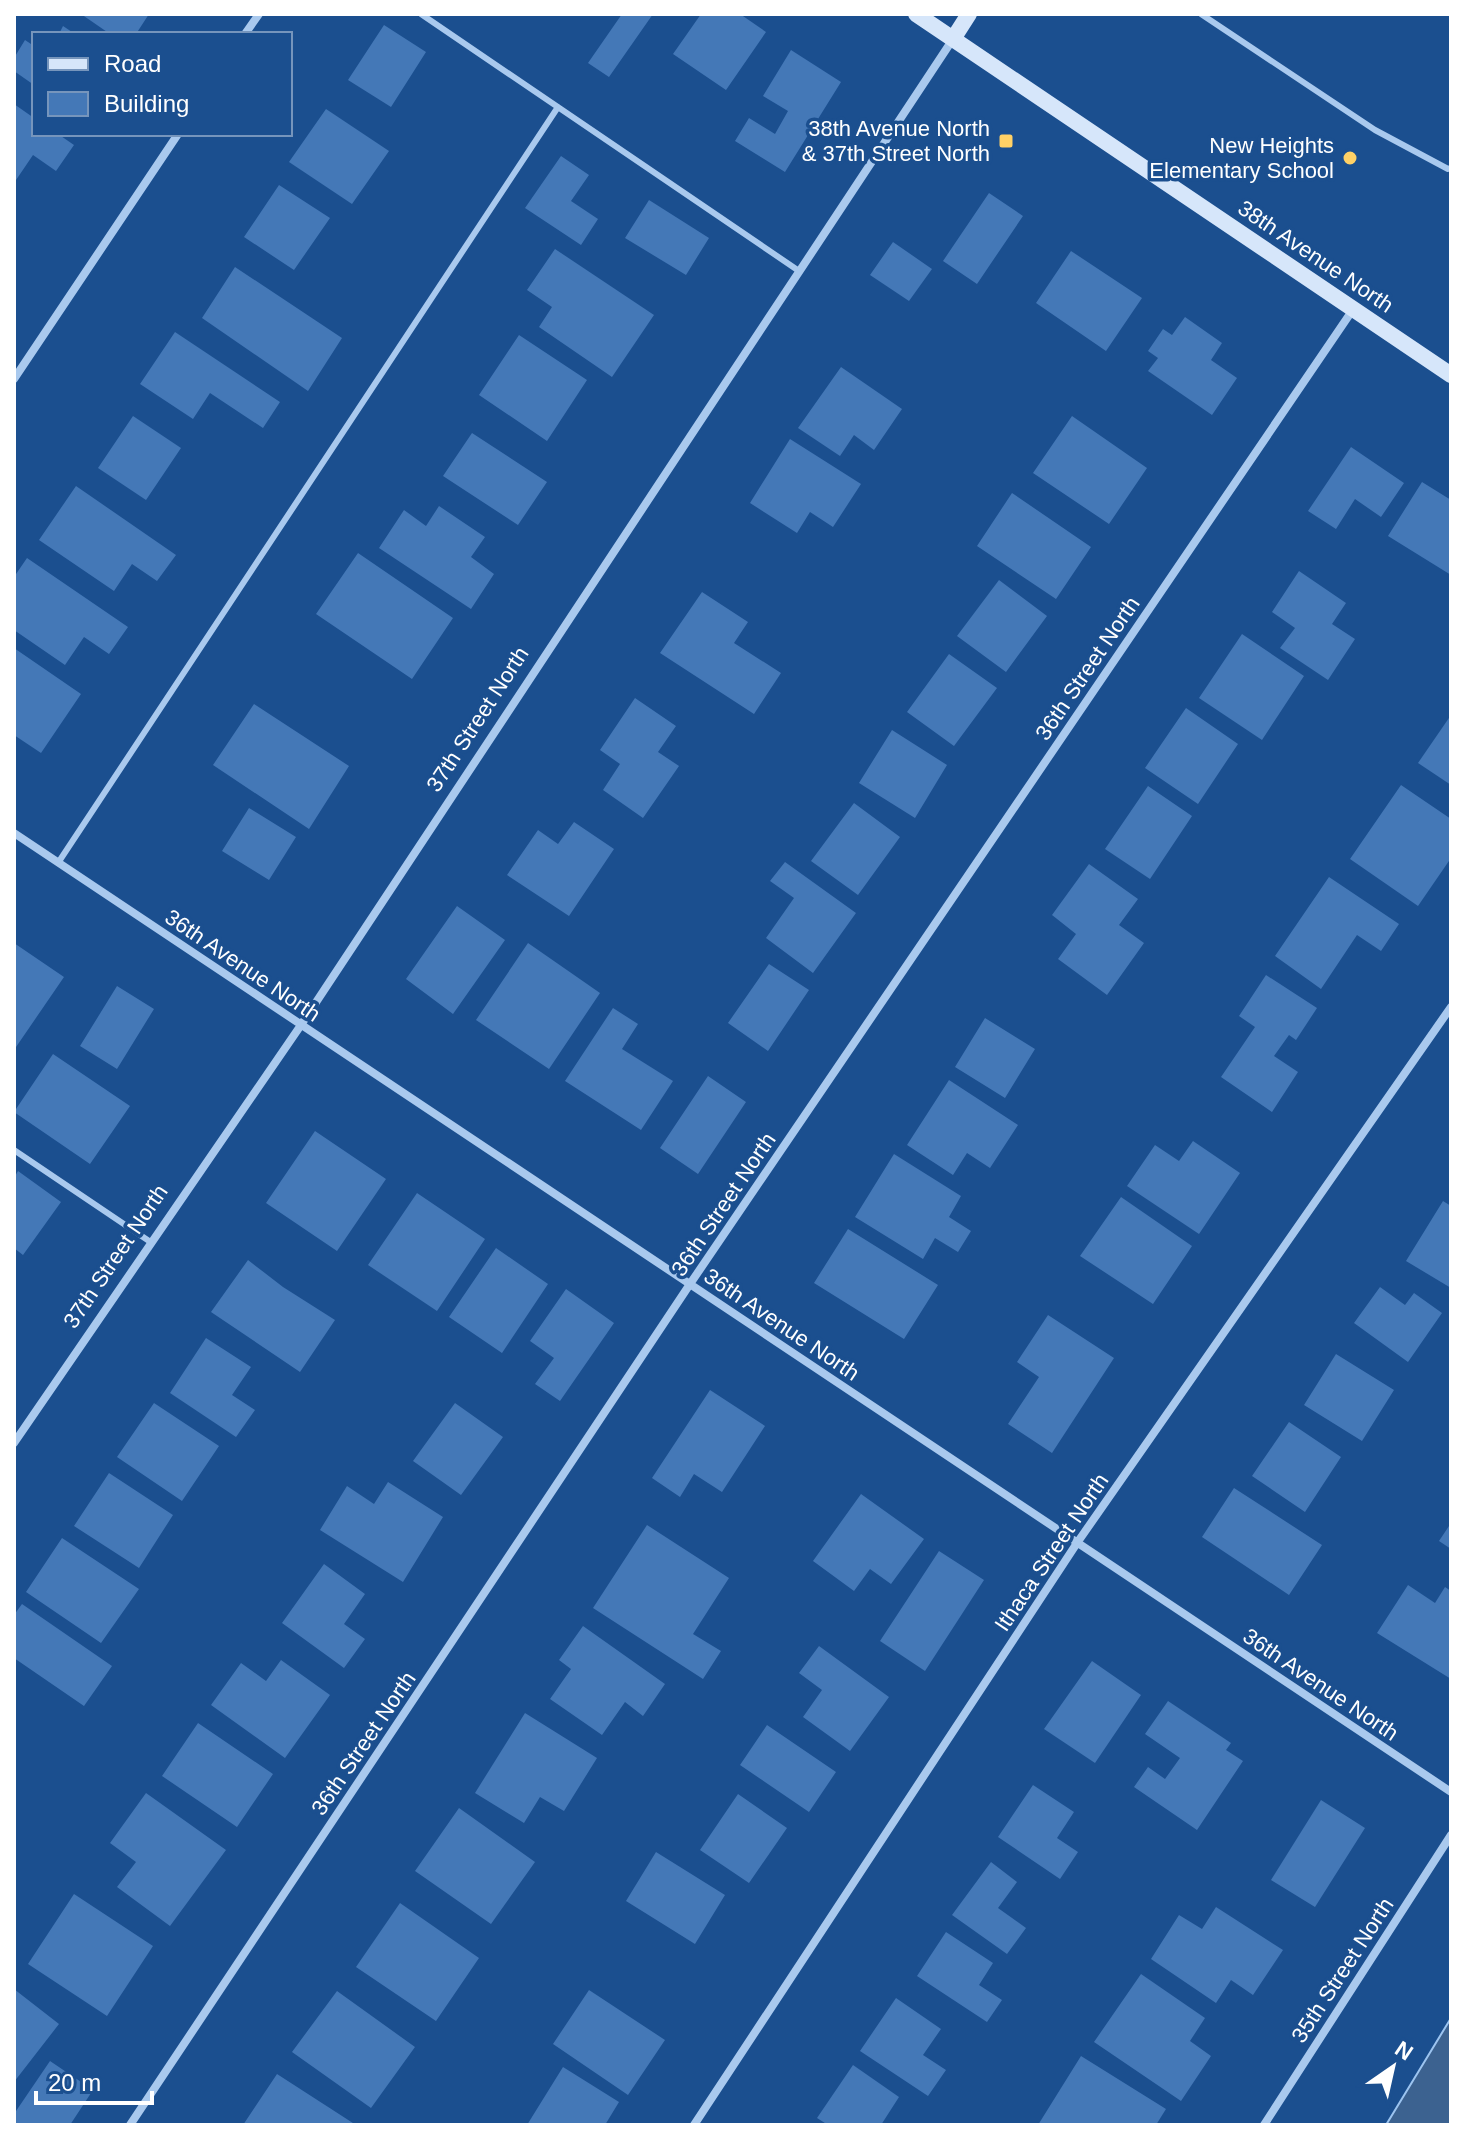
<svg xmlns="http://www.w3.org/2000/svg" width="1465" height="2139" viewBox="0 0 1465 2139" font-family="Arial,sans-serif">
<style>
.water{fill:#3c6290;stroke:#9cc4f0;stroke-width:2}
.building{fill:#4478b7}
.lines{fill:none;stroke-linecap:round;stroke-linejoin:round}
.lane{stroke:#a9c9ee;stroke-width:6}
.street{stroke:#a9c9ee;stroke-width:8}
.secondary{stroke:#d6e6fa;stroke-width:16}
.poi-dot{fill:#ffd166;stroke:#1b4f8f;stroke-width:3}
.labels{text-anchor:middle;stroke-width:7;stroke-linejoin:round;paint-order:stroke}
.poi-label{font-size:22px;fill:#fff;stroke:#1b4f8f;text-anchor:end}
.street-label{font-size:22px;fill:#fff;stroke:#1b4f8f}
</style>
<rect width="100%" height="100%" fill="#1b4f8f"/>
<path class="water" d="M 1451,2018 L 1451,2125 L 1386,2125 Z"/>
<path class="building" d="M 81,14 L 149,14 L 136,34 L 110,34 Z
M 622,14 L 653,14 L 609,77 L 588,63 Z
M 701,14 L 740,14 L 766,32 L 726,90 L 673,54 Z
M 384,25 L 426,52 L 391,107 L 348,80 Z
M 63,26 L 75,34 L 59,34 Z
M 25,40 L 34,46 L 34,85 L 14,71 L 14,58 Z
M 791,50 L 841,82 L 785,172 L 735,141 L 749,118 L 775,134 L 788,111 L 763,96 Z
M 14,104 L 34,118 L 34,134 L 58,134 L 74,145 L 56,171 L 33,155 L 14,183 Z
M 326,109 L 389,151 L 352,204 L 289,162 Z
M 561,156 L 589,175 L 571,201 L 598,219 L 581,245 L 525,208 Z
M 279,185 L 330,218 L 294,270 L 244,237 Z
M 989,193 L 1023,216 L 977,284 L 943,261 Z
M 649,200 L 709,238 L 686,275 L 625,238 Z
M 893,242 L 932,269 L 909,301 L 870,275 Z
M 555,249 L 654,315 L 612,377 L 539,327 L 552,307 L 527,290 Z
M 1071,251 L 1142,298 L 1106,351 L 1036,303 Z
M 235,267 L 342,338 L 308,391 L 202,318 Z
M 1185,317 L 1222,343 L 1211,360 L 1237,378 L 1212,415 L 1148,371 L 1158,358 L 1148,351 L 1163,329 L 1172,335 Z
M 175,332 L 280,402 L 263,428 L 210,393 L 193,419 L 140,384 Z
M 519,335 L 587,380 L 547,441 L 479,395 Z
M 841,367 L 902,409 L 874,450 L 854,435 L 840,456 L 798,428 Z
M 133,416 L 181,448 L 146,500 L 98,468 Z
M 1072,416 L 1147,468 L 1109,524 L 1033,473 Z
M 472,433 L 547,482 L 518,525 L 443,476 Z
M 790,439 L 861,484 L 833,527 L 810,512 L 797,533 L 750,503 Z
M 1351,447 L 1404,483 L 1381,517 L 1355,499 L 1336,529 L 1308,511 Z
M 1422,482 L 1451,500 L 1451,575 L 1388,536 Z
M 76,486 L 176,555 L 157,581 L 132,564 L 114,591 L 39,540 Z
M 1012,493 L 1091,547 L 1056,599 L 977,546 Z
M 439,506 L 485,537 L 471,557 L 494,574 L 471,609 L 379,548 L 404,510 L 426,526 Z
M 358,553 L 453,618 L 412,679 L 316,614 Z
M 27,558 L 128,627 L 109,654 L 84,637 L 65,665 L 14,630 L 14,577 Z
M 1299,571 L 1346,603 L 1332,624 L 1355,639 L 1328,680 L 1280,648 L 1295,628 L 1272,612 Z
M 999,580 L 1047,616 L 1006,672 L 957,636 Z
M 702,592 L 748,622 L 734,643 L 781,673 L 754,714 L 660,653 Z
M 1242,634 L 1304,676 L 1262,740 L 1199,698 Z
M 14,648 L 81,694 L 41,753 L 14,735 Z
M 949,654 L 997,688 L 954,746 L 907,712 Z
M 635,698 L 676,726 L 658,752 L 679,766 L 643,818 L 603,790 L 620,764 L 600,750 Z
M 254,704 L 349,766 L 309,829 L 213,765 Z
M 1186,708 L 1238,744 L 1198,804 L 1145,768 Z
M 1451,715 L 1451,785 L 1418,763 Z
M 892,730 L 947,765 L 915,818 L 859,783 Z
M 1401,785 L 1451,819 L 1451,858 L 1418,906 L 1350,859 Z
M 1148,786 L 1192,816 L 1150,879 L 1105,849 Z
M 854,803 L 900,837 L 858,895 L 811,861 Z
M 249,808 L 296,837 L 269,880 L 222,851 Z
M 574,822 L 614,849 L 569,916 L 507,875 L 538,830 L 558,844 Z
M 785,862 L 856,913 L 813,973 L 766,938 L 794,898 L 770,881 Z
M 1089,864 L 1138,899 L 1119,925 L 1144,943 L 1107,995 L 1058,959 L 1076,934 L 1052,915 Z
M 1329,877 L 1399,924 L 1381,951 L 1357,935 L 1321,989 L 1275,956 Z
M 457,906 L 505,940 L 453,1014 L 406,979 Z
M 14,943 L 64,977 L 14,1050 Z
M 528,943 L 600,993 L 549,1069 L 476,1020 Z
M 769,964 L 809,990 L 768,1051 L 728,1023 Z
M 1266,975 L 1317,1008 L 1296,1040 L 1289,1035 L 1274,1056 L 1298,1072 L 1272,1112 L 1221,1077 L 1255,1027 L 1239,1016 Z
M 117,986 L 154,1009 L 117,1069 L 80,1046 Z
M 613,1008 L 638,1024 L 622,1049 L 673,1081 L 641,1130 L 565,1081 Z
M 985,1018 L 1035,1049 L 1005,1098 L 955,1067 Z
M 53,1054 L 130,1106 L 90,1164 L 14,1112 Z
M 708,1076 L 746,1102 L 698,1174 L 660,1148 Z
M 949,1080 L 1018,1125 L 990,1168 L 967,1153 L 953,1175 L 907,1145 Z
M 315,1131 L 386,1179 L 337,1251 L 266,1203 Z
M 1193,1141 L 1240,1173 L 1199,1234 L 1127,1186 L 1155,1145 L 1179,1161 Z
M 894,1154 L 961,1196 L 949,1217 L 971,1231 L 958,1252 L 935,1238 L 923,1259 L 855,1217 Z
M 18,1171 L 61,1202 L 23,1255 L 14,1248 L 14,1178 Z
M 417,1193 L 485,1239 L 437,1311 L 368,1265 Z
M 1121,1197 L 1192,1246 L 1153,1304 L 1080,1256 Z
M 1443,1201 L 1451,1206 L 1451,1288 L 1406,1261 Z
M 848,1229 L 938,1285 L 904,1339 L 814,1283 Z
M 496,1248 L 548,1284 L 502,1353 L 449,1317 Z
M 248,1260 L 283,1287 L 335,1320 L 300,1372 L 211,1312 Z
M 1380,1287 L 1405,1305 L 1414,1293 L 1442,1313 L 1408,1362 L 1354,1323 Z
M 566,1289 L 614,1323 L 560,1401 L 535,1384 L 554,1358 L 530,1341 Z
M 1048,1315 L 1114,1358 L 1052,1453 L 1008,1424 L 1039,1377 L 1017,1362 Z
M 206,1338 L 251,1367 L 232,1395 L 255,1410 L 236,1437 L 170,1393 Z
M 1336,1354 L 1394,1390 L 1362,1441 L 1304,1405 Z
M 710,1390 L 765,1426 L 722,1492 L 694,1474 L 680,1497 L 652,1478 Z
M 154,1403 L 219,1446 L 182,1501 L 117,1457 Z
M 455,1403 L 503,1437 L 461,1495 L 413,1461 Z
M 1289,1422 L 1341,1457 L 1305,1512 L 1252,1476 Z
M 109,1473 L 173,1515 L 139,1568 L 74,1526 Z
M 388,1482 L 443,1517 L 403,1582 L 320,1530 L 347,1486 L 374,1504 Z
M 1234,1488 L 1322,1545 L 1289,1595 L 1202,1537 Z
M 861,1494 L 924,1539 L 891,1584 L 870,1569 L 854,1591 L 813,1561 Z
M 1451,1523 L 1451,1549 L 1439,1541 Z
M 647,1525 L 729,1578 L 693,1634 L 721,1651 L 703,1679 L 593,1608 Z
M 62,1538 L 139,1589 L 101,1643 L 26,1592 Z
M 939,1551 L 984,1580 L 925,1671 L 880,1641 Z
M 324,1564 L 365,1594 L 344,1624 L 365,1639 L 344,1668 L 282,1623 Z
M 1408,1585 L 1435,1603 L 1445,1587 L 1451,1591 L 1451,1679 L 1377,1633 Z
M 22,1604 L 112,1666 L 84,1706 L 14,1658 L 14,1615 Z
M 583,1626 L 665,1684 L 643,1716 L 625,1702 L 602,1735 L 550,1699 L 571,1669 L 559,1660 Z
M 819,1646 L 889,1697 L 850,1751 L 803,1717 L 822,1690 L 799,1673 Z
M 281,1660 L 330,1695 L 285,1758 L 211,1705 L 241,1663 L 266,1681 Z
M 1092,1661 L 1141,1695 L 1095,1763 L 1044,1729 Z
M 1168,1701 L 1231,1743 L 1226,1750 L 1243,1761 L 1197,1830 L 1134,1787 L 1148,1767 L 1165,1779 L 1180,1758 L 1145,1734 Z
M 525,1713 L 597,1758 L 564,1811 L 540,1797 L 524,1823 L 475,1793 Z
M 198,1723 L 273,1774 L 237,1827 L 162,1776 Z
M 767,1725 L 836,1772 L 809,1812 L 740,1765 Z
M 1033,1785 L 1074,1812 L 1057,1838 L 1078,1852 L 1060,1879 L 998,1837 Z
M 146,1793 L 226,1850 L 170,1926 L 117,1887 L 136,1862 L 110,1843 Z
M 738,1794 L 787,1828 L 749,1883 L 700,1850 Z
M 1321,1800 L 1365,1828 L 1315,1907 L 1271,1880 Z
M 459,1808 L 535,1862 L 491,1924 L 415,1871 Z
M 656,1852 L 725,1895 L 695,1944 L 626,1901 Z
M 991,1862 L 1017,1882 L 998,1908 L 1026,1928 L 1007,1954 L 952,1915 Z
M 74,1894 L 153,1946 L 107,2016 L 28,1964 Z
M 400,1903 L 479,1958 L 436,2021 L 356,1967 Z
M 1216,1907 L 1283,1950 L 1253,1995 L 1231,1980 L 1216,2003 L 1151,1959 L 1179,1915 L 1202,1929 Z
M 946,1932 L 993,1963 L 979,1985 L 1002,2000 L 987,2022 L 917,1976 Z
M 1141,1974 L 1205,2018 L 1190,2041 L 1211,2056 L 1181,2101 L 1094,2042 Z
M 14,1989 L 59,2024 L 14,2082 Z
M 589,1990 L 665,2040 L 628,2095 L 553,2044 Z
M 337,1991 L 415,2047 L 371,2108 L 292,2052 Z
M 896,1998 L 941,2029 L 923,2055 L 946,2070 L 928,2096 L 860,2051 Z
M 1081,2056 L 1166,2109 L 1156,2125 L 1038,2125 Z
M 50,2061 L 93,2090 L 70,2125 L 14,2125 L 14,2114 Z
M 853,2065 L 899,2097 L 881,2125 L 828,2125 L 817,2118 Z
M 563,2067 L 619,2102 L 605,2125 L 527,2125 Z
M 277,2074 L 356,2125 L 243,2125 Z"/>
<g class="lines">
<path class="lane" d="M 421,14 L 799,271
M 1201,14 L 1375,130 L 1448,169 L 1451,168
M 58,863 L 558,107
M 14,1150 L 152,1243"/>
<path class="street" d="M 245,34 L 259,14
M 14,379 L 178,134
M 14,833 L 1451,1792
M 14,1443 L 301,1025 L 953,39
M 130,2125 L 690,1284 L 1354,308
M 694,2125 L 1077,1543 L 1451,1007
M 1264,2125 L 1451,1835"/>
<path class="secondary" d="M 916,14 L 1451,375
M 953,39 L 969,14"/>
</g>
<g class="poi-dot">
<rect x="998" y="133" width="16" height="16" rx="4"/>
<circle cx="1350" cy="158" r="8"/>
</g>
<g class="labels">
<g class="poi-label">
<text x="990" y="136">38th Avenue North<tspan x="990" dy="25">&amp; 37th Street North</tspan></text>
<text x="1334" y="153">New Heights<tspan x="1334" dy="25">Elementary School</tspan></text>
</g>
<g class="street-label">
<text transform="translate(1316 256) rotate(34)" y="8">38th Avenue North</text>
<text transform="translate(1087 668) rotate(-56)" y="8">36th Street North</text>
<text transform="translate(477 719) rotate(-57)" y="8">37th Street North</text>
<text transform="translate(243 965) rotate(34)" y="8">36th Avenue North</text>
<text transform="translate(723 1204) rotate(-56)" y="8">36th Street North</text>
<text transform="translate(115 1256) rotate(-56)" y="8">37th Street North</text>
<text transform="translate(782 1324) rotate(34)" y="8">36th Avenue North</text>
<text transform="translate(1051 1552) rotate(-56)" y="8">Ithaca Street North</text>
<text transform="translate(1321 1684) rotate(34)" y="8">36th Avenue North</text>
<text transform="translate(363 1743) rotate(-56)" y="8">36th Street North</text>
<text transform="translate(1342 1970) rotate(-57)" y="8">35th Street North</text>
</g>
</g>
<rect width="1465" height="2139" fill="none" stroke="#ffffff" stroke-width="32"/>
<rect x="32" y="32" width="260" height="104" fill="#1b4f8f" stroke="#7695bc" stroke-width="2"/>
<rect x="48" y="58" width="40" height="12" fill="#d6e6fa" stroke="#7695bc" stroke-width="2"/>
<text x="104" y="72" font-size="24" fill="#ffffff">Road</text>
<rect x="48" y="92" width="40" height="24" fill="#4478b7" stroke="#7695bc" stroke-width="2"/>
<text x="104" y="112" font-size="24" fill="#ffffff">Building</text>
<g transform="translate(1393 2067) rotate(34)" stroke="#1b4f8f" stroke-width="6" paint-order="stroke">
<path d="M0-6L14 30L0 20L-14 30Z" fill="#ffffff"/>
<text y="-12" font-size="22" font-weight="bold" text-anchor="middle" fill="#ffffff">N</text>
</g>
<path d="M36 2091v12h116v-12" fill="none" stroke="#ffffff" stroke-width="4"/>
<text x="48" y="2091" font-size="24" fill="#ffffff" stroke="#1b4f8f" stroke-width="6" paint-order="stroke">20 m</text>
</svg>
